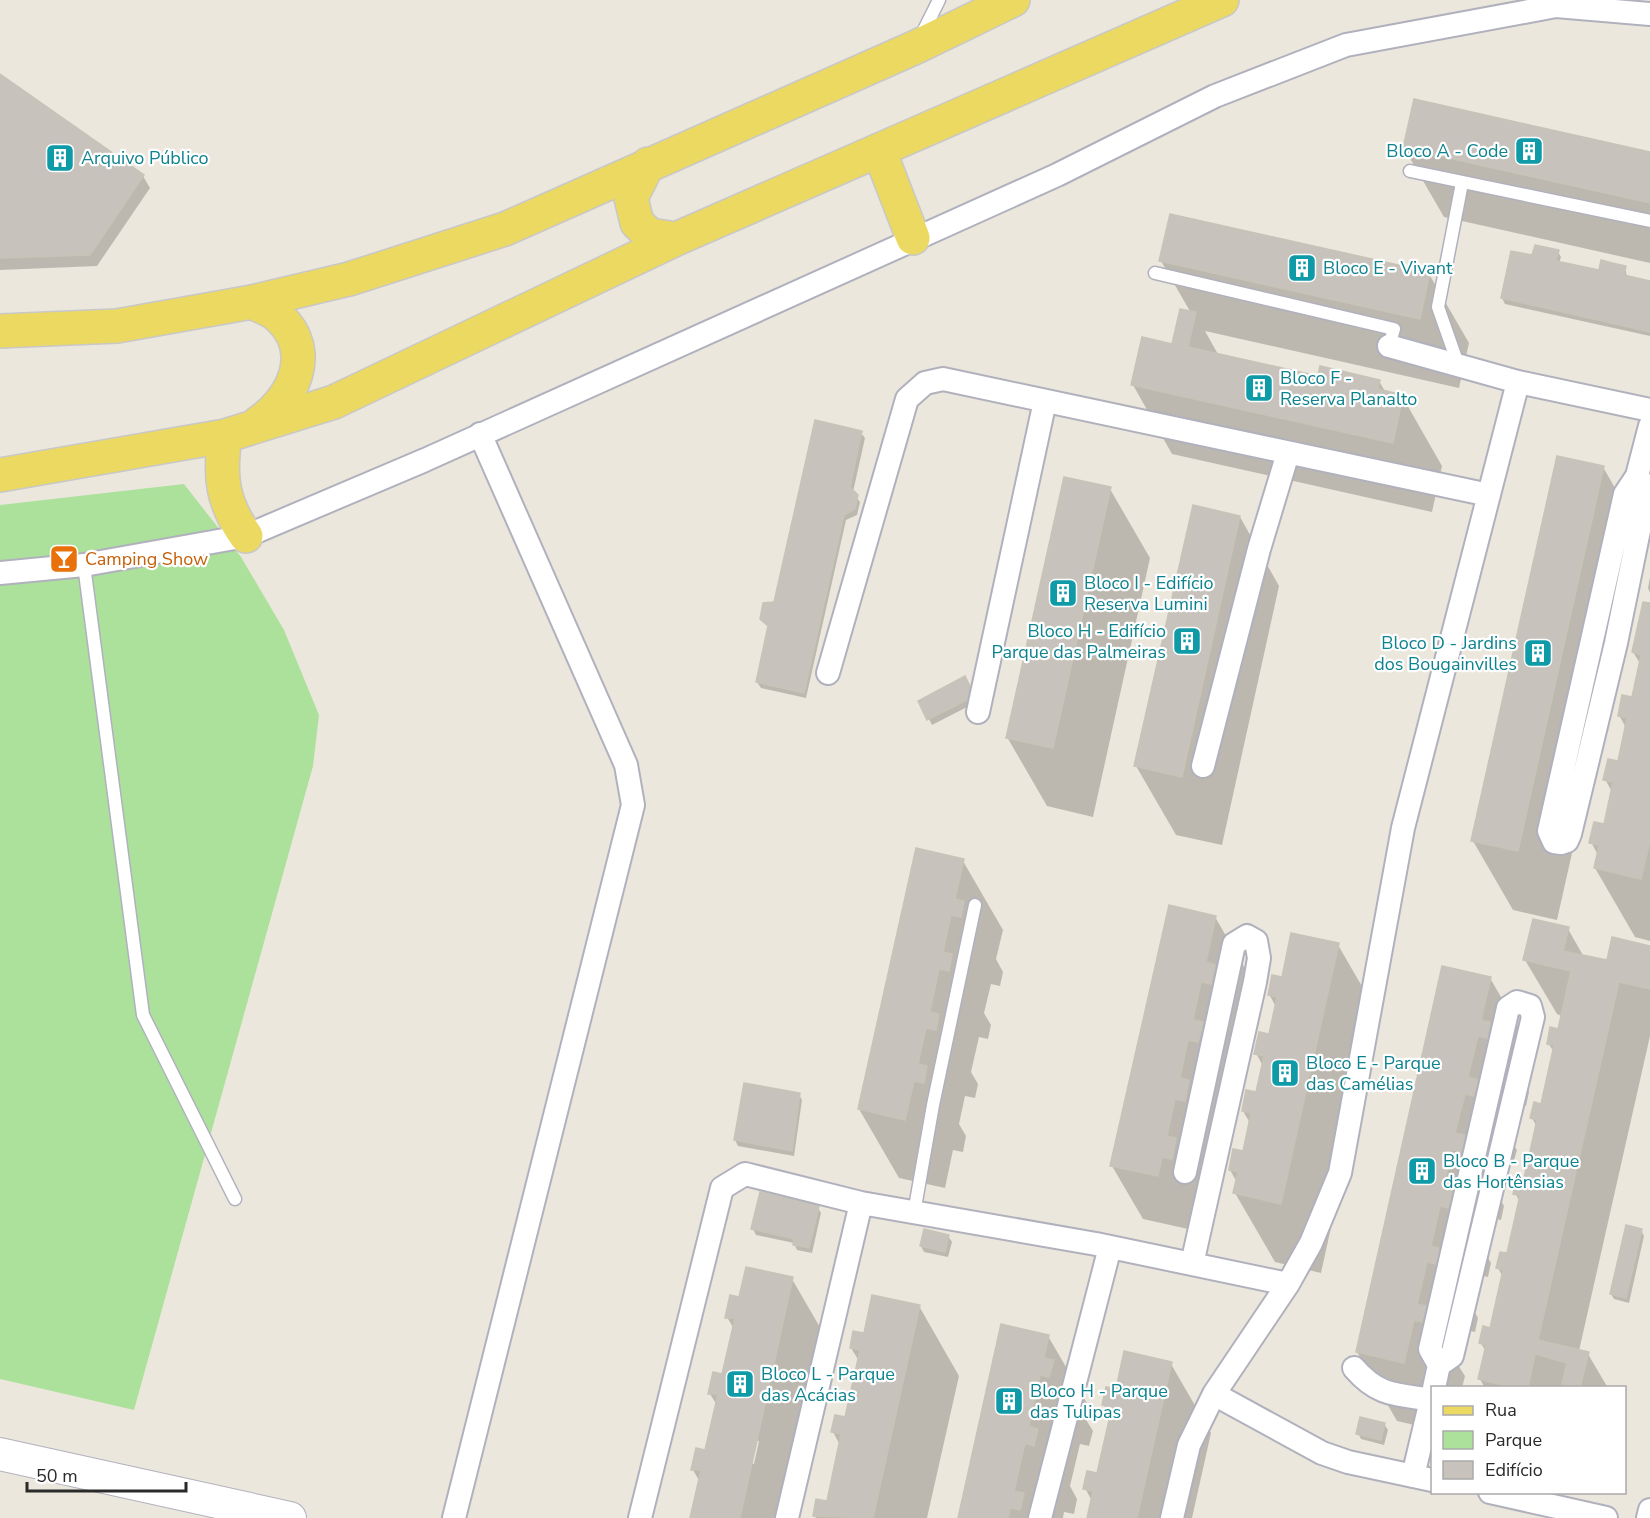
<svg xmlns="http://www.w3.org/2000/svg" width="1650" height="1518" viewBox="0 0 1650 1518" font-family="'Nunito Sans',sans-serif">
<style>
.green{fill:#ace19b}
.shadow{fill:#0003;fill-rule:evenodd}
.building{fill:#c7c3bc;stroke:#c7c3b6;stroke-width:1.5}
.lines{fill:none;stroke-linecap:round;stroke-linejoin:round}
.service-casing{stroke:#b0b1bd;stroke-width:15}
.minor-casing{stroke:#b0b1bd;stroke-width:26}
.secondary-casing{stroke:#b0b1bd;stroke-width:34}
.primary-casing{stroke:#c8c8c8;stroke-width:36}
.service{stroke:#fff;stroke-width:12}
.minor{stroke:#fff;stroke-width:22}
.secondary{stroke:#fff;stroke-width:32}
.primary{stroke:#ecd961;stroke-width:33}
.labels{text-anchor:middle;stroke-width:4.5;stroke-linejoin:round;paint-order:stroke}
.culture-label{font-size:18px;fill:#0d838f;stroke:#fff;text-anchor:start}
.food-label{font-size:18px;fill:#c56008;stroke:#fff;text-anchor:start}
</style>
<rect width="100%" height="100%" fill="#ece7dd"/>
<path class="green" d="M 184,484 L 241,557 L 284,630 L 319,715 L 313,766 L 134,1410 L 0,1379 L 0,505 Z"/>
<path class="shadow" d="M 0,76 L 143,176 L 150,188 L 97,266 L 0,270 Z
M 1404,148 L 1650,154 L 1650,263 L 1444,217 Z
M 1558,252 L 1561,257 L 1559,263 L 1600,272 L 1625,267 L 1627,277 L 1650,282 L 1650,336 L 1505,304 L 1502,298 L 1533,257 Z
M 1161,261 L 1429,274 L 1469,343 L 1459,388 L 1205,331 L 1219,356 L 1319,378 L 1379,381 L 1386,393 L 1402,396 L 1442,466 L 1432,512 L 1172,454 L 1133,385 L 1173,345 L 1191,313 Z
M 861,433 L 865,438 L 853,492 L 860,502 L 857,515 L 846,520 L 806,698 L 761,688 L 757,682 L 769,628 L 762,618 L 775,603 Z
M 1603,467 L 1643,537 L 1557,920 L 1513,910 L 1473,841 Z
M 1110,489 L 1150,558 L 1093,817 L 1047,806 L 1007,737 Z
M 1240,517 L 1279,586 L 1222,845 L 1176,835 L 1136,766 Z
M 1650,577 L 1650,593 L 1648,588 Z
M 1650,624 L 1650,941 L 1635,937 L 1595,868 L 1598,855 L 1591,842 L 1605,825 L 1612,792 L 1605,779 L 1619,763 L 1626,728 L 1619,715 L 1633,699 L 1641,665 L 1633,652 Z
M 965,678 L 972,692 L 969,706 L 932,725 L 920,701 Z
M 963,861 L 1003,930 L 996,959 L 1003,972 L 1000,986 L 991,984 L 984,1013 L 991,1025 L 988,1039 L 979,1037 L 971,1072 L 978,1084 L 975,1098 L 965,1096 L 959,1124 L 966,1136 L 963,1152 L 953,1150 L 945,1188 L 899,1178 L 859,1109 Z
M 1215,917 L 1246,970 L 1237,1006 L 1245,1019 L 1241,1036 L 1231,1034 L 1225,1063 L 1232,1076 L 1228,1094 L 1218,1092 L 1212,1122 L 1219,1134 L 1215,1154 L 1205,1151 L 1199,1180 L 1206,1193 L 1202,1211 L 1192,1209 L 1188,1229 L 1143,1219 L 1112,1166 Z
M 1568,929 L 1584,957 L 1608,962 L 1650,948 L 1650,1036 L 1579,1351 L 1588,1354 L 1608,1388 L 1485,1388 L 1480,1379 L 1486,1352 L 1481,1343 L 1491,1330 L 1503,1277 L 1498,1268 L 1508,1255 L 1520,1202 L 1515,1193 L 1525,1180 L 1537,1127 L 1532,1118 L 1542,1105 L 1554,1052 L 1548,1043 L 1559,1031 L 1562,1016 L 1557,1014 L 1525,960 Z
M 1338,945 L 1378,1014 L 1321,1273 L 1275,1262 L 1235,1193 L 1237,1182 L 1230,1170 L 1244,1152 L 1250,1123 L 1243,1111 L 1257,1094 L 1263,1066 L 1256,1053 L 1270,1036 L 1276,1007 L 1269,994 L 1283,979 Z
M 1490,978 L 1530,1047 L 1522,1080 L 1529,1092 L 1526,1106 L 1517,1104 L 1509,1138 L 1517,1150 L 1513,1164 L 1504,1162 L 1497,1193 L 1504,1206 L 1501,1220 L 1491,1218 L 1484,1251 L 1491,1263 L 1488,1277 L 1479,1275 L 1472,1307 L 1478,1318 L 1475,1332 L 1466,1330 L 1458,1365 L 1465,1376 L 1462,1388 L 1432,1388 L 1432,1429 L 1397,1421 L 1357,1352 Z
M 799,1095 L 802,1100 L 794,1156 L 738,1146 L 735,1140 Z
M 818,1208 L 821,1213 L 812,1253 L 797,1250 L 794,1243 L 756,1235 L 753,1229 Z
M 1641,1230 L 1644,1236 L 1629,1303 L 1614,1299 L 1611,1294 Z
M 948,1236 L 952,1242 L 948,1257 L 924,1252 L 921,1246 Z
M 792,1279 L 832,1348 L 795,1518 L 692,1518 L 700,1482 L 693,1470 L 706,1452 L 717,1405 L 710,1394 L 723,1376 L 734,1329 L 727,1317 L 740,1299 ZM 755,1441 L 759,1441 L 754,1464 L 751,1463 Z
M 919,1306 L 959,1376 L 927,1518 L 816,1518 L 814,1515 L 828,1503 L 840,1445 L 833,1432 L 846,1419 L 859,1361 L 851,1348 L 865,1335 Z
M 1048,1336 L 1088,1405 L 1085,1418 L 1093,1431 L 1089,1446 L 1080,1444 L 1070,1486 L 1077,1499 L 1074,1514 L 1064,1512 L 1063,1518 L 959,1518 Z
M 1171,1364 L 1211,1433 L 1192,1518 L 1089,1518 L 1092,1501 L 1085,1488 L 1098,1474 L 1111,1418 L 1104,1405 L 1117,1391 Z
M 1384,1424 L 1388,1430 L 1384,1445 L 1361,1439 L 1358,1433 Z"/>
<path class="building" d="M 0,74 L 144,175 L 90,255 L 0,258 Z
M 1414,99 L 1650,152 L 1650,203 L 1403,148 Z
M 1170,214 L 1430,272 L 1420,319 L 1159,261 Z
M 1535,245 L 1559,250 L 1556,261 L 1599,270 L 1601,260 L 1612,263 L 1626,266 L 1624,275 L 1650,281 L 1650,332 L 1501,298 L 1511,251 L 1532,255 Z
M 1180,309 L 1196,312 L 1188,347 L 1318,376 L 1320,366 L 1380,380 L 1378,389 L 1403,395 L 1393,443 L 1131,385 L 1142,337 L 1172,344 Z
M 815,420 L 862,431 L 850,487 L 858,495 L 855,509 L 844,515 L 804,693 L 756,682 L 768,626 L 760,619 L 763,603 L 774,602 Z
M 1557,456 L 1604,466 L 1518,851 L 1471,841 Z
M 1064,477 L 1111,487 L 1053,748 L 1006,738 Z
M 1193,505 L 1240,516 L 1182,777 L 1134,766 Z
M 1643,602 L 1650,603 L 1650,841 L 1641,879 L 1594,868 L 1599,845 L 1589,843 L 1594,822 L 1604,824 L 1613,782 L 1603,780 L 1608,759 L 1618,761 L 1627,718 L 1618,716 L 1622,695 L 1632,697 L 1641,655 L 1632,652 Z
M 965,676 L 970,686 L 967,700 L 927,720 L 918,701 Z
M 916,848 L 964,859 L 955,899 L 964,901 L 961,917 L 951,915 L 943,952 L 952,954 L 949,971 L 939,969 L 930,1012 L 939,1014 L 936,1030 L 926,1028 L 918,1064 L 927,1066 L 924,1083 L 914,1081 L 905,1120 L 858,1109 Z
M 1169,905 L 1216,916 L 1206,962 L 1215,965 L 1211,984 L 1201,982 L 1193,1020 L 1203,1022 L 1198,1042 L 1188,1040 L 1180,1078 L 1189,1080 L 1185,1101 L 1175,1099 L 1167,1136 L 1176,1138 L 1172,1159 L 1162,1157 L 1158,1176 L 1110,1166 Z
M 1533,919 L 1569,927 L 1563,951 L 1607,960 L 1612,937 L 1650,946 L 1650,989 L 1619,982 L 1538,1340 L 1589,1352 L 1580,1388 L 1561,1388 L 1567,1363 L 1535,1354 L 1528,1388 L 1514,1388 L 1478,1379 L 1486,1345 L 1479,1343 L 1483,1326 L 1490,1328 L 1503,1270 L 1496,1268 L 1500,1252 L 1507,1253 L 1520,1195 L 1513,1194 L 1517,1177 L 1524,1178 L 1537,1120 L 1530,1118 L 1534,1102 L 1541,1104 L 1554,1045 L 1547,1044 L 1550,1027 L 1558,1029 L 1571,971 L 1523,960 Z
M 1291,933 L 1339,943 L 1281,1204 L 1233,1193 L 1238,1172 L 1229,1170 L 1233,1149 L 1243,1151 L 1251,1113 L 1242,1111 L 1246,1090 L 1256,1092 L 1264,1056 L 1254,1054 L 1259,1032 L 1269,1034 L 1277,997 L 1268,995 L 1272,975 L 1282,977 Z
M 1442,966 L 1491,977 L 1481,1020 L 1490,1022 L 1487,1038 L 1478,1036 L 1468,1077 L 1478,1080 L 1474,1096 L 1465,1094 L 1455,1133 L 1465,1135 L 1461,1152 L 1452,1149 L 1443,1190 L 1452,1192 L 1448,1208 L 1440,1206 L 1431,1246 L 1439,1248 L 1436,1264 L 1427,1262 L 1417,1304 L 1426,1306 L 1422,1322 L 1414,1320 L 1404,1363 L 1356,1352 Z
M 744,1083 L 800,1093 L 792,1151 L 734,1140 Z
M 760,1192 L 819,1206 L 809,1248 L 793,1245 L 794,1239 L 751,1229 Z
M 1626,1225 L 1642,1229 L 1626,1298 L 1610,1294 Z
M 924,1229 L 949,1235 L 945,1252 L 920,1246 Z
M 746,1267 L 793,1277 L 740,1518 L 690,1518 L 701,1470 L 691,1470 L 696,1448 L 705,1450 L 718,1394 L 708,1394 L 713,1372 L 722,1374 L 735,1318 L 725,1318 L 730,1295 L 739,1297 Z
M 872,1295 L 920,1305 L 873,1518 L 813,1516 L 816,1499 L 827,1501 L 841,1434 L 831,1432 L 835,1415 L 845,1417 L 860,1350 L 850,1348 L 853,1331 L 864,1333 Z
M 1001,1324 L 1049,1335 L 1044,1358 L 1054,1360 L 1049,1377 L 1040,1375 L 1029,1426 L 1038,1429 L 1034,1446 L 1025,1443 L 1014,1491 L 1024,1493 L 1020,1510 L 1010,1508 L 1008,1518 L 958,1518 Z
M 1124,1351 L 1172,1362 L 1137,1518 L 1087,1518 L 1093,1491 L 1083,1489 L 1087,1471 L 1097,1473 L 1112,1407 L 1102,1405 L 1106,1387 L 1116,1389 Z
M 1360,1417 L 1385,1423 L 1381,1440 L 1356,1434 Z"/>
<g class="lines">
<g class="service-casing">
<path id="service" d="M 921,36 L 939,0
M 1410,171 L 1650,221
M 1155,273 L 1394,329 L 1389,346
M 1458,364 L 1438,307 L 1462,183
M 84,565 L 143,1015 L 235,1199
M 914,1213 L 933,1105 L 975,905"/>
</g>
<g class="minor-casing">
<path id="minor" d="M 1389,346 L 1518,382 L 1650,410
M 1637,476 L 1644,485 L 1646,496 L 1616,643 L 1570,834 L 1567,841 L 1561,843 L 1554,842 L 1549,831 L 1625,494 L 1637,476 L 1650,426
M 0,573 L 84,565 L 246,536 L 425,460 L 1057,175 L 1215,96 L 1346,45 L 1556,6 L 1650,14
M 828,673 L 907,399 L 925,383 L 943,379 L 1489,495
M 978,712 L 1045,401
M 1203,766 L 1259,549 L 1288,453
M 1185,1172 L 1234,944 L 1247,936 L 1256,941 L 1259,958 L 1255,982 L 1192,1264
M 1354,1368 C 1379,1397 1397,1394 1432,1400
M 1434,1388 L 1439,1365 L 1430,1349 L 1508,1008 L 1517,1002 L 1530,1006 L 1533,1017 L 1452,1356 L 1439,1365
M 1214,1394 L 1322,1453 L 1348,1462 L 1432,1480
M 1413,1476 L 1432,1396
M 1490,1492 L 1606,1518
M 454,1518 L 633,805 L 626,765 L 480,434
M 640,1518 L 722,1188 L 745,1174 L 861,1203 L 1096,1244 L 1288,1284
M 787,1518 L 861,1203
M 1040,1518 L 1110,1247
M 1172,1518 L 1189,1445 L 1214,1394 L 1288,1284 L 1311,1243 L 1340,1173 L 1403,828 L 1518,382
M 1648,1518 L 1650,1510"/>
</g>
<g class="secondary-casing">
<path id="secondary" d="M 0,1454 L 290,1518"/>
</g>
<g class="primary-casing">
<path id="primary" d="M 879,150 L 913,238
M 648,164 L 631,198 L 637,223 L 650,235 L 676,239
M 252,302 C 261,307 273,310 280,318 C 316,352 293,400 258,423
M 0,331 L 117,326 L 252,302 L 349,279 L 505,229 L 916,47 L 1013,0
M 225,436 C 219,477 222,502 246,536
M 0,475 L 225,436 L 334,402 L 676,239 L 1222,0"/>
</g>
<use href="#service" class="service"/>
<use href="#minor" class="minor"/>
<use href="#secondary" class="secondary"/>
<use href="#primary" class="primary"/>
</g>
<defs>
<g id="building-square" transform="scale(1.5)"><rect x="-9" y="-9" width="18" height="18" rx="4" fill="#0f9aa8" stroke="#fff"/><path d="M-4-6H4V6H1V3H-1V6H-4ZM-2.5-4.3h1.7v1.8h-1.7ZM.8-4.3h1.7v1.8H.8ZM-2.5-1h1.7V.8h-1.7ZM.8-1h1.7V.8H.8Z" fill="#fff"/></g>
<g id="bar-square" transform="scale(1.5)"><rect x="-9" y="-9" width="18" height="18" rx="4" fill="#e8710a" stroke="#fff"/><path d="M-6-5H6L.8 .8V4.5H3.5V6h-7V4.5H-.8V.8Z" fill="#fff"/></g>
</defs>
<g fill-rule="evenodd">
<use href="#building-square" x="1529" y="151"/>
<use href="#building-square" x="60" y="158"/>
<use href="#building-square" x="1302" y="268"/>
<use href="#building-square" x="1259" y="388"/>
<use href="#bar-square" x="64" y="559"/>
<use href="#building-square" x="1063" y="593"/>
<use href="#building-square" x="1187" y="641"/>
<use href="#building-square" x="1538" y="653"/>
<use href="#building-square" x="1285" y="1073"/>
<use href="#building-square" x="1422" y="1171"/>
<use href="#building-square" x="740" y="1384"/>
<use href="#building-square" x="1009" y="1401"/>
</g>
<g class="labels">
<g class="culture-label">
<text x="1508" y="157" text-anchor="end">Bloco A - Code</text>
<text x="81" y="164">Arquivo Público</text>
<text x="1323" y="274">Bloco E - Vivant</text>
<text x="1280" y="384">Bloco F -<tspan x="1280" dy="21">Reserva Planalto</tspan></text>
<text x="1084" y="589">Bloco I - Edifício<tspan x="1084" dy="21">Reserva Lumini</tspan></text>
<text x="1166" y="637" text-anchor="end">Bloco H - Edifício<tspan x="1166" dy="21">Parque das Palmeiras</tspan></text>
<text x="1517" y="649" text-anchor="end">Bloco D - Jardins<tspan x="1517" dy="21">dos Bougainvilles</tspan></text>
<text x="1306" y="1069">Bloco E - Parque<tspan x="1306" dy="21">das Camélias</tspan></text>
<text x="1443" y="1167">Bloco B - Parque<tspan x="1443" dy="21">das Hortênsias</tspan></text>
<text x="761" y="1380">Bloco L - Parque<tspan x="761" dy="21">das Acácias</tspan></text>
<text x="1030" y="1397">Bloco H - Parque<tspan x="1030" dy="21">das Tulipas</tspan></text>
</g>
<g class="food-label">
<text x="85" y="565">Camping Show</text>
</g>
</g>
<rect x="1431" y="1386" width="195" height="108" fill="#ffffff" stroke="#aaaaaa" stroke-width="1.5"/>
<rect x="1443" y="1406" width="30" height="9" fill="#ecd961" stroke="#aaaaaa" stroke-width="1.5"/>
<text x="1485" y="1416" font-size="18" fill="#2a2a2a">Rua</text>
<rect x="1443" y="1431" width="30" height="18" fill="#ace19b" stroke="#aaaaaa" stroke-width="1.5"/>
<text x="1485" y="1446" font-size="18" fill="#2a2a2a">Parque</text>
<rect x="1443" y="1461" width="30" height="18" fill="#c7c3bc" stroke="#aaaaaa" stroke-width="1.5"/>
<text x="1485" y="1476" font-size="18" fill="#2a2a2a">Edifício</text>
<path d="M27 1482v9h159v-9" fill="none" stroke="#2a2a2a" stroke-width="3"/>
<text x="36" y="1482" font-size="18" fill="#2a2a2a" stroke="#ffffff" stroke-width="4.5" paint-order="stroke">50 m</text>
</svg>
